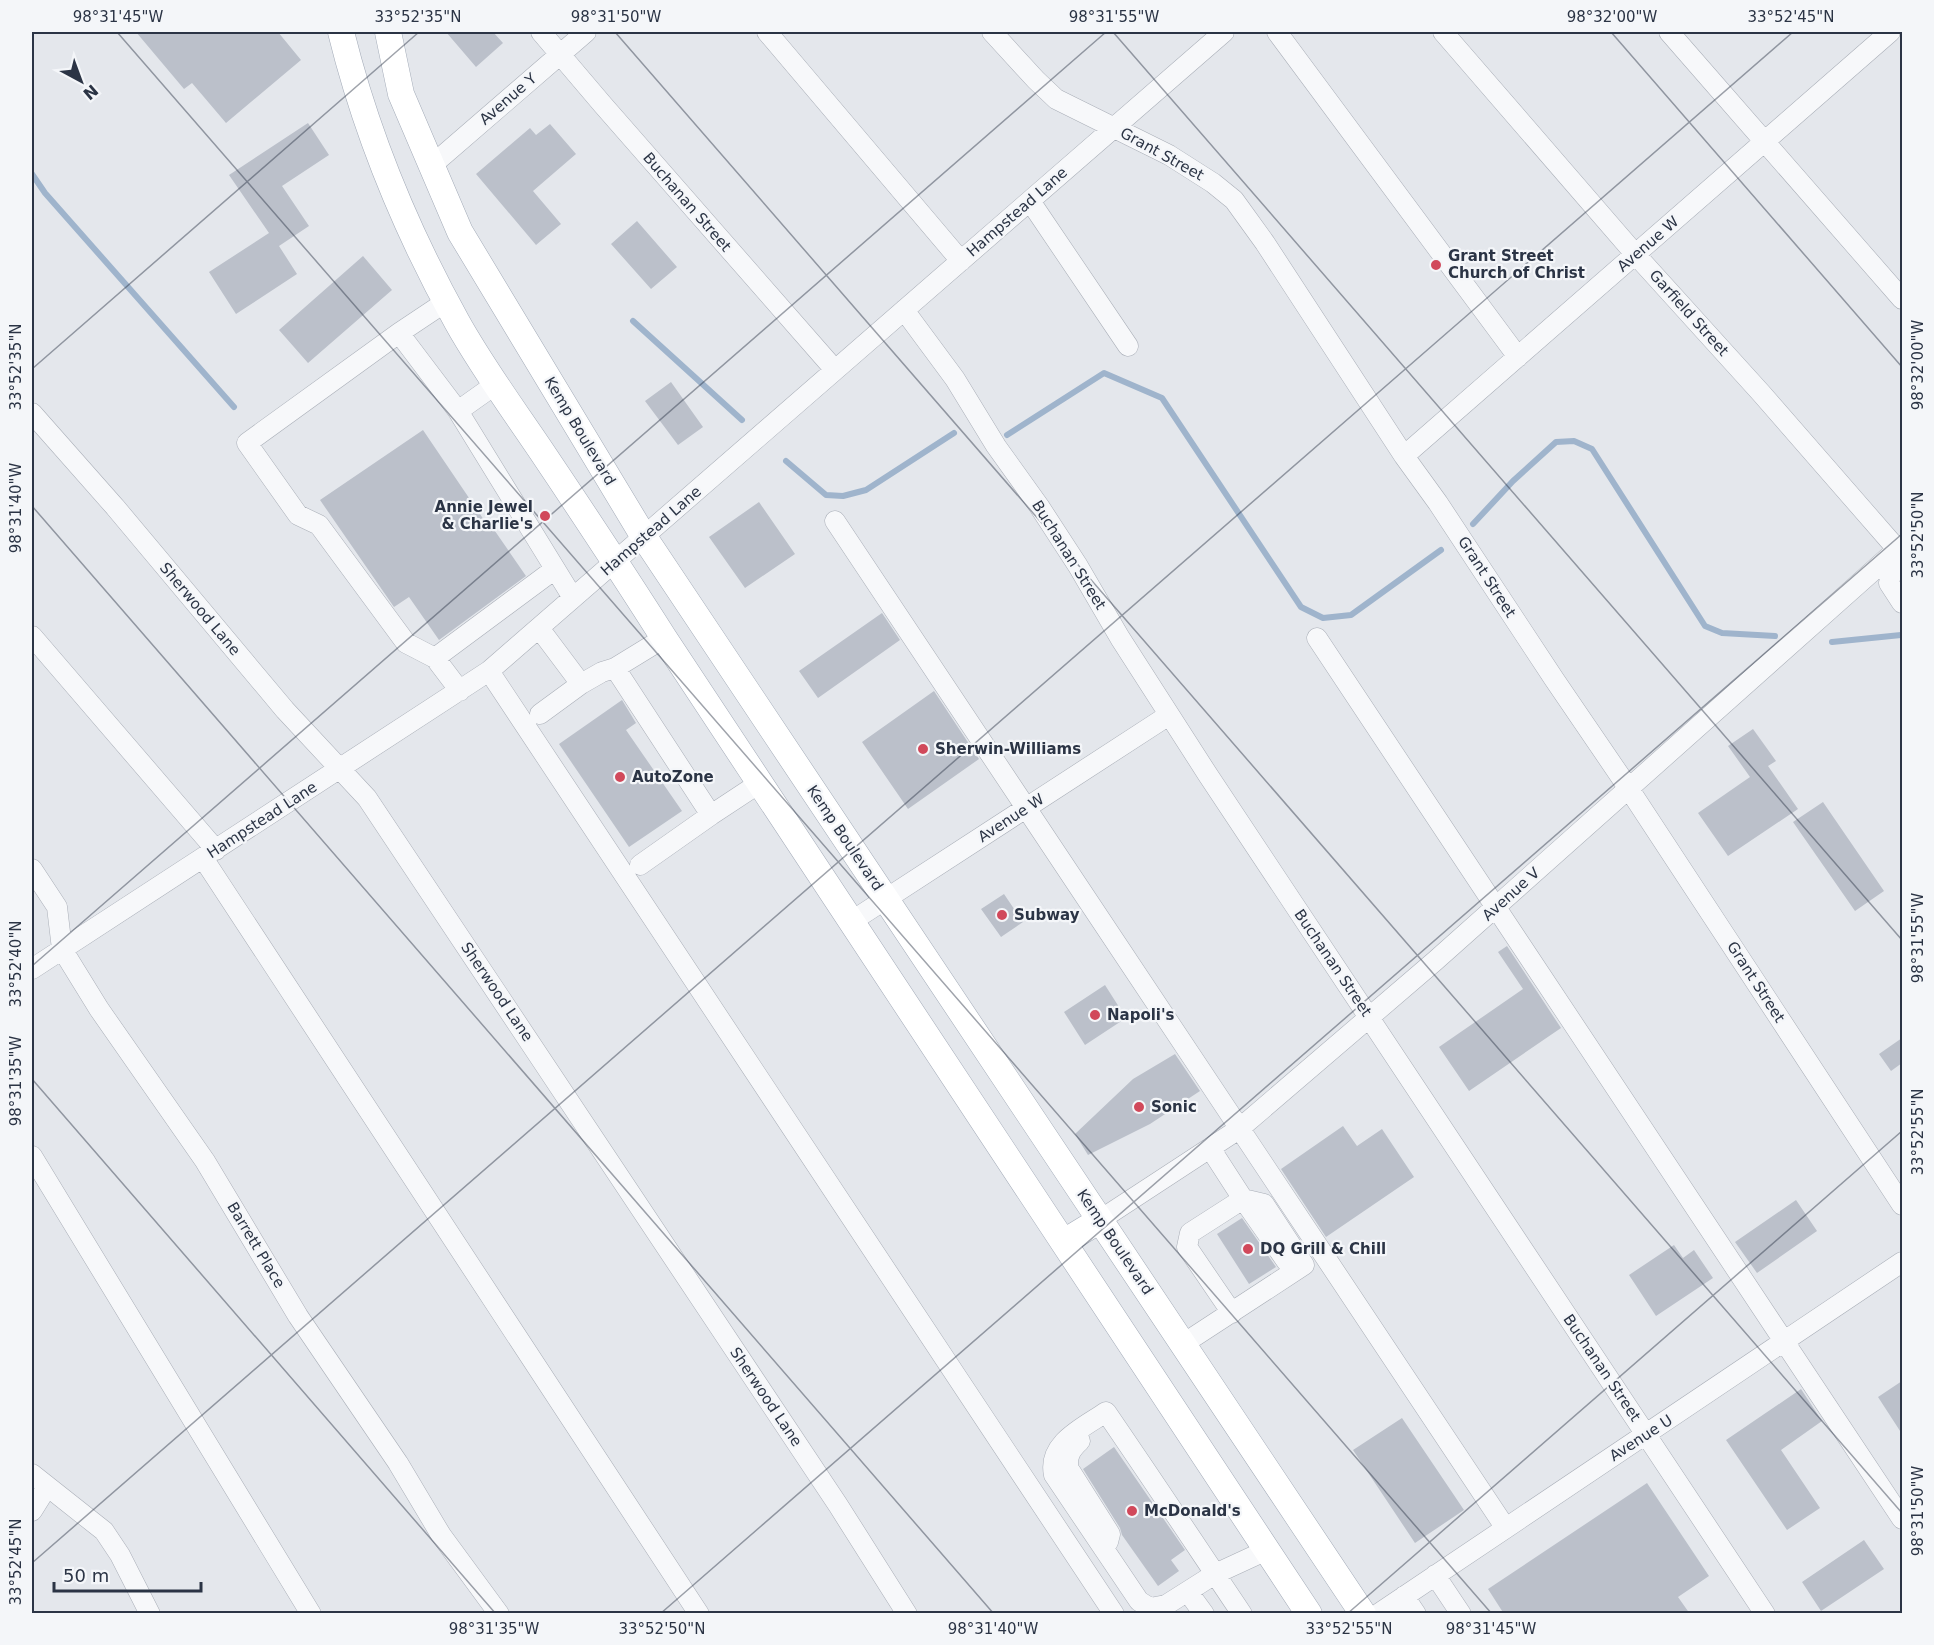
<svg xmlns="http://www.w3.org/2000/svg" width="1934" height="1645" viewBox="0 0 1934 1645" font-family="'DejaVu Sans',sans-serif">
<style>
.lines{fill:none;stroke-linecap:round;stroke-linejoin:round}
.stream{stroke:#9fb4cc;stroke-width:6}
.building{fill:#bbc0ca}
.minor-casing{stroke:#a9aeb7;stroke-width:21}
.major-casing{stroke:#a3abb8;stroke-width:27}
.minor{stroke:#f7f8fa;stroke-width:20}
.major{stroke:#fff;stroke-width:26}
.ticks{fill:none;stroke:#2b3445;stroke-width:1.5;stroke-opacity:0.45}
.poi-dot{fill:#d1495b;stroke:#f4f6f9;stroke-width:2}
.labels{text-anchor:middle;stroke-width:4.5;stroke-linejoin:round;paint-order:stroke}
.street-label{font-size:15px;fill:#2b3445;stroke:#f4f6f9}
.poi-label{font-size:15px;font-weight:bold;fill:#2b3445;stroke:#f4f6f9;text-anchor:start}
.neatline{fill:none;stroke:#2b3445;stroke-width:2}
.ticks-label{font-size:15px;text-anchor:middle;fill:#2b3445}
</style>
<rect width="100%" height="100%" fill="#e4e7ec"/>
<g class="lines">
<path class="stream" d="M 32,174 L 45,193 L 234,407
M 633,321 L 742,420
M 1007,435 L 1104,373 L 1162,398 L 1301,607 L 1323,618 L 1351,615 L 1441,550
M 786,461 L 826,495 L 843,496 L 866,490 L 954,433
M 1473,524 L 1513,481 L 1556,442 L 1574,441 L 1592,449 L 1705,626 L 1722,633 L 1775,636
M 1832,642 L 1901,635"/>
</g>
<path class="building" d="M 136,32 L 278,32 L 301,60 L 226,123 L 192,83 L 184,89 Z
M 446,32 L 493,32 L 503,43 L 476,67 Z
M 308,123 L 329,155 L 282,186 L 309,226 L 279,246 L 297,274 L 236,314 L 209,272 L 269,233 L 229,175 Z
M 550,124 L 576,154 L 533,191 L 561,224 L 536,245 L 476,174 L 530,128 L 536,135 Z
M 637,221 L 677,267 L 651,289 L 611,244 Z
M 363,256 L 392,290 L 308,363 L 279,330 Z
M 671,382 L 703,427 L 678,445 L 645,401 Z
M 423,430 L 486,523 L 488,521 L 526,576 L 439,640 L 409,597 L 394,607 L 320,500 Z
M 759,502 L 795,554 L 745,588 L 709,537 Z
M 882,613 L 900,640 L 818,698 L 799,671 Z
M 934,691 L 979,759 L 908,809 L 862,742 Z
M 622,700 L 636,723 L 626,730 L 682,811 L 629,847 L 559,744 Z
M 1753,729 L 1776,761 L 1768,766 L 1798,809 L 1728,856 L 1698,813 L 1750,777 L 1728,746 Z
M 1823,802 L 1884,891 L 1855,911 L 1793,822 Z
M 1004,894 L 1023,922 L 1001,937 L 981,909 Z
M 1507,946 L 1561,1028 L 1469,1091 L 1439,1047 L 1523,989 L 1498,952 Z
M 1105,985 L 1126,1018 L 1085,1045 L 1064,1012 Z
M 1902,1038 L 1902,1063 L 1891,1071 L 1879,1054 Z
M 1175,1054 L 1200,1091 L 1150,1124 L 1088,1155 L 1075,1134 L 1133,1079 Z
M 1343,1126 L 1357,1146 L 1382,1129 L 1414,1177 L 1326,1237 L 1281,1169 Z
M 1796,1200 L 1817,1231 L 1757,1273 L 1735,1242 Z
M 1242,1218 L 1276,1267 L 1249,1284 L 1217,1234 Z
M 1674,1245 L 1683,1258 L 1694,1250 L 1713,1278 L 1656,1316 L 1629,1275 Z
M 1902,1381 L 1902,1434 L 1878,1397 Z
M 1801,1389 L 1822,1421 L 1781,1450 L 1820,1508 L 1787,1530 L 1726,1440 Z
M 1402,1418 L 1464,1510 L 1415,1543 L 1353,1450 Z
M 1114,1447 L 1185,1550 L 1171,1560 L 1179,1571 L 1158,1586 L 1122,1535 L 1120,1528 L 1083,1469 Z
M 1647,1483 L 1709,1576 L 1678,1597 L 1690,1614 L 1504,1614 L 1488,1589 Z
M 1864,1540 L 1884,1569 L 1821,1611 L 1802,1582 Z"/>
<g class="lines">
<g class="minor-casing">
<path id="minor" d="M 541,32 L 603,105 L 835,370
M 767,32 L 961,261
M 992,32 L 1036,80 L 1056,99 L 1169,155 L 1213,183 L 1234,200 L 1265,243 L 1404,456 L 1438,503 L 1554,679 L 1629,789 L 1902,1205
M 1277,32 L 1518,357
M 1443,32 L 1636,255 L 1761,393 L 1897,549 L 1889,583 L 1902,603
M 1669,32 L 1902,299
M 431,166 L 586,32
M 1030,201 L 1128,346
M 447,301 L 399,333 L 458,411
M 904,310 L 955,379 L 996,446 L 1039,506 L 1078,566 L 1120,638 L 1208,775 L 1765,1614
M 399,333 L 247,443 L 298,515 L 319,525 L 406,643 L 435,658
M 496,384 L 458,411 L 573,598
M 32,413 L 115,507 L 285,710 L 367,798 L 838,1505 L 907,1614
M 1404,456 L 1890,32
M 835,521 L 1505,1527
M 539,628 L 581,684 L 602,672 L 615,668 L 664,638
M 32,636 L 216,850
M 1317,638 L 1902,1519
M 615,668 L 711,815 L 761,782
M 489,671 L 1114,1614
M 460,691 L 435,658 L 555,569
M 540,714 L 581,684
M 203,858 L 699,1614
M 640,865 L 711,815
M 32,869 L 57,907 L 62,949 L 99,1009 L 205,1161 L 298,1316 L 398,1463 L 441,1535 L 499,1614
M 852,921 L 1169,715
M 32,969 L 489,671 L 1224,32
M 32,1156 L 311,1614
M 1100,1220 L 1239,1129 L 1435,961 L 1902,545
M 1232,1313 L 1187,1247 L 1190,1233 L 1243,1199 L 1287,1262
M 1183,1344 L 1304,1265 L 1264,1204 L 1243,1199 L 1210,1148
M 1080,1441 C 1071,1449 1066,1457 1069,1469 L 1110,1534 L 1108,1542
M 32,1474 L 104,1531 L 120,1555 L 150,1614
M 32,1511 L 47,1487
M 1435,1575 L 1461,1614
M 1188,1592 L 1204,1614
M 1404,1596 L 1416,1614
M 1242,1614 C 1197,1547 1152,1479 1106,1412 C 1084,1427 1047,1443 1054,1475 L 1139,1601 L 1150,1608 L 1166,1605 L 1215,1574 L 1267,1550
M 1378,1614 L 1902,1262"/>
</g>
<g class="major-casing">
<path id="major" d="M 341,32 C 366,133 406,230 457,322 C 482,367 513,409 542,452 C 583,513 624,575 664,638 L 1309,1614
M 388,32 L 401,94 L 460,232 L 644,537 L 1363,1614
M 1064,1242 L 1100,1220"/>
</g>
<use href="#minor" class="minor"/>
<use href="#major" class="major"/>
</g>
<path class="ticks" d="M 117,32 L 1492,1614M 615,32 L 1902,1513M 1113,32 L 1902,940M 1611,32 L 1902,367M 32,369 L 419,32M 32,506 L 994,1614M 32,966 L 1106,32M 32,1079 L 496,1614M 32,1563 L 1793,32M 660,1614 L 1902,534M 1347,1614 L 1902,1131"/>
<g class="poi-dot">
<circle cx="1436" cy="265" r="6"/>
<circle cx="545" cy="516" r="6"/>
<circle cx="923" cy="749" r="6"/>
<circle cx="620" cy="777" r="6"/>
<circle cx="1002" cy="915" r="6"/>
<circle cx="1095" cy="1015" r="6"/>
<circle cx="1139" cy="1107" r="6"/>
<circle cx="1248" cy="1249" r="6"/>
<circle cx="1132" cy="1511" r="6"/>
</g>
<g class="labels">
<g class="street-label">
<text transform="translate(508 99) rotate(-41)" y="5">Avenue Y</text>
<text transform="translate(1162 154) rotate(29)" y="5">Grant Street</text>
<text transform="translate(687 202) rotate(49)" y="5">Buchanan Street</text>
<text transform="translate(1017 212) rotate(-41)" y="5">Hampstead Lane</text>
<text transform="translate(1648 244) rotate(-41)" y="5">Avenue W</text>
<text transform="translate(1689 313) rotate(48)" y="5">Garfield Street</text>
<text transform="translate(580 431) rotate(59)" y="5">Kemp Boulevard</text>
<text transform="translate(651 531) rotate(-41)" y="5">Hampstead Lane</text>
<text transform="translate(1069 555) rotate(58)" y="5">Buchanan Street</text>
<text transform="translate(1487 577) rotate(57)" y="5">Grant Street</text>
<text transform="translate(200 609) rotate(50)" y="5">Sherwood Lane</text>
<text transform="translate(1011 818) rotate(-33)" y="5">Avenue W</text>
<text transform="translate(262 820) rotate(-33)" y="5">Hampstead Lane</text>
<text transform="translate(845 838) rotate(56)" y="5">Kemp Boulevard</text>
<text transform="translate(1511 894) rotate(-42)" y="5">Avenue V</text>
<text transform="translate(1333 963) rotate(56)" y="5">Buchanan Street</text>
<text transform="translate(1756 982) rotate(57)" y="5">Grant Street</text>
<text transform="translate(497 992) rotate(56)" y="5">Sherwood Lane</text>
<text transform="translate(1115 1242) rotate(56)" y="5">Kemp Boulevard</text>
<text transform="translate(256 1245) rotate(59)" y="5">Barrett Place</text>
<text transform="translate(1602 1368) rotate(56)" y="5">Buchanan Street</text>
<text transform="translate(766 1397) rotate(56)" y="5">Sherwood Lane</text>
<text transform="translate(1641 1438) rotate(-33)" y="5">Avenue U</text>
</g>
<g class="poi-label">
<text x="1448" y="261">Grant Street<tspan x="1448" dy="17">Church of Christ</tspan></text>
<text x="533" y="512" text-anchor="end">Annie Jewel<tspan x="533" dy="17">&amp; Charlie's</tspan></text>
<text x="935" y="754">Sherwin-Williams</text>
<text x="632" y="782">AutoZone</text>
<text x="1014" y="920">Subway</text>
<text x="1107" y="1020">Napoli's</text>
<text x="1151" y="1112">Sonic</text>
<text x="1260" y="1254">DQ Grill &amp; Chill</text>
<text x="1144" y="1516">McDonald's</text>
</g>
</g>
<rect width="1934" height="1645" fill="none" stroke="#f4f6f9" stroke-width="66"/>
<g transform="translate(81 81) rotate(139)" stroke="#f4f6f9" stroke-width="4.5" paint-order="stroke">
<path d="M0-4.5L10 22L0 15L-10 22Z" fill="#2b3445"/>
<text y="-9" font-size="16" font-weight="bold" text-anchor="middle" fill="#2b3445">N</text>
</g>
<path d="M54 1582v9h147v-9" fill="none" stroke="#2b3445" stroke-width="3"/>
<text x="63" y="1582" font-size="18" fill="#2b3445" stroke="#f4f6f9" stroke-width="4.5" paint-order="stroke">50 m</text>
<rect x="33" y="33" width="1868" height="1579" class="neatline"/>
<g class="ticks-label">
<text x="118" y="22">98°31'45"W</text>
<text x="418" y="22">33°52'35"N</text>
<text x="616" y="22">98°31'50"W</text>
<text x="1114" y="22">98°31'55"W</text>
<text x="1612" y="22">98°32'00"W</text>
<text x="1791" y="22">33°52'45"N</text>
<text transform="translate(1918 365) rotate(-90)" y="5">98°32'00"W</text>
<text transform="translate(16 367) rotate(-90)" y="5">33°52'35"N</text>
<text transform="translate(16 508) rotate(-90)" y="5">98°31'40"W</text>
<text transform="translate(1918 535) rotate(-90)" y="5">33°52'50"N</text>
<text transform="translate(1918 938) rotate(-90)" y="5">98°31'55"W</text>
<text transform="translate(16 964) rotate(-90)" y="5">33°52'40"N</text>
<text transform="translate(16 1081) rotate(-90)" y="5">98°31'35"W</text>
<text transform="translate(1918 1132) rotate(-90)" y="5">33°52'55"N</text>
<text transform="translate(1918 1511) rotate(-90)" y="5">98°31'50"W</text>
<text transform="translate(16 1562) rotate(-90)" y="5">33°52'45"N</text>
<text x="494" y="1634">98°31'35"W</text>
<text x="662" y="1634">33°52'50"N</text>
<text x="993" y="1634">98°31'40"W</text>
<text x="1349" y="1634">33°52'55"N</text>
<text x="1491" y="1634">98°31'45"W</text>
</g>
</svg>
